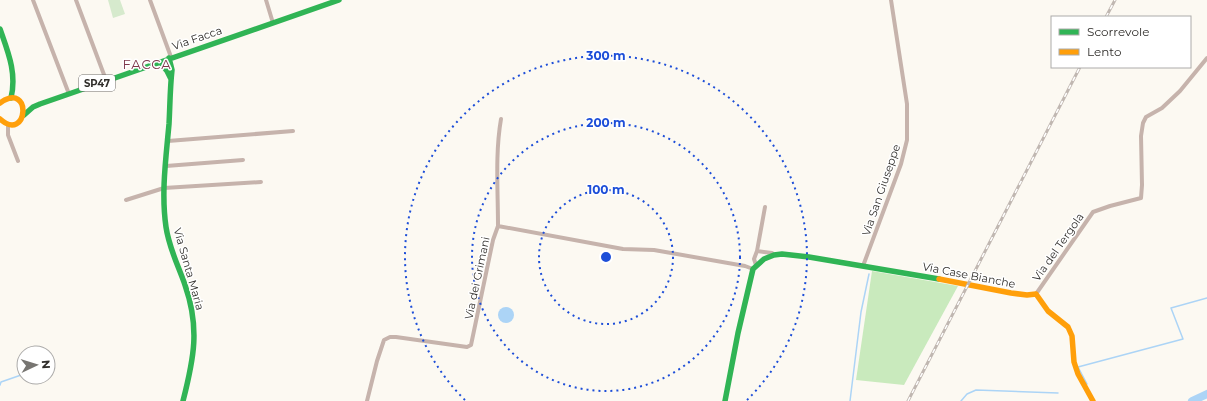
<svg xmlns="http://www.w3.org/2000/svg" width="1207" height="401" viewBox="0 0 1207 401" font-family="Montserrat,sans-serif">
<style>
.green{fill:#d6eacd}
.forest{fill:#c9eabd}
.water{fill:#acd4f6}
.lines{fill:none;stroke-linecap:round;stroke-linejoin:round}
.stream{stroke:#acd4f6;stroke-width:1.5}
.river{stroke:#acd4f6;stroke-width:8}
.street{stroke:#c6b3ac;stroke-width:4}
.fast{stroke:#30b455;stroke-width:5.5}
.slow{stroke:#ff9f0a;stroke-width:5.5}
.rail-casing{stroke:#c0b7b1;stroke-width:3}
.rail{stroke:#fff;stroke-width:1.5;stroke-dasharray:4.5;stroke-linecap:butt}
.ring{fill:none;stroke:#1d4ed8;stroke-width:2;stroke-dasharray:2 4}
.labels{text-anchor:middle;stroke-width:3;stroke-linejoin:round;paint-order:stroke}
.shield{fill:#fff;stroke:#6e6d6b;stroke-width:1}
.shield-label{font-size:10px;font-weight:bold;fill:#302e2b}
.street-label{font-size:11px;fill:#302e2b;stroke:#fff}
.quarter-label{font-size:13px;letter-spacing:1px;fill:#7f384b;stroke:#fff}
.centre{fill:#1d4ed8;stroke:#fff;stroke-width:2}
.ring-label{font-size:12px;text-anchor:middle;font-weight:bold;fill:#1d4ed8;stroke:#fff;stroke-width:3;stroke-linejoin:round;paint-order:stroke}
</style>
<rect width="100%" height="100%" fill="#fcf9f2"/>
<path class="green" d="M 108,0 L 120,0 L 125,14 L 113,18 Z"/>
<path class="forest" d="M 872,271 L 958,286 L 904,385 L 856,380 Z"/>
<path class="water" d="M498 315a8 8 0 1 1 16 0a8 8 0 1 1-16 0Z"/>
<g class="lines">
<path class="stream" d="M 1087,384 L 1078,367 L 1183,339 L 1171,308 L 1207,298
M 0,385 L 1,382 L 24,374
M 850,401 L 861,312 L 869,274
M 961,401 L 967,394 L 976,390 L 1058,393"/>
<path class="river" d="M 1192,401 L 1207,394"/>
<path class="street" d="M 33,0 L 69,94
M 76,0 L 106,80
M 150,0 L 171,57
M 266,0 L 273,23
M 8,124 L 8,135 L 18,161
M 168,141 L 293,131
M 166,166 L 243,160
M 126,200 L 164,188 L 261,182
M 498,226 C 498,190 495,154 501,119
M 757,251 L 765,207
M 756,265 L 754,259 L 757,251 L 772,253 L 774,255
M 863,266 L 901,164 L 907,140 L 907,104 L 891,0
M 1036,294 L 1093,212 L 1110,206 L 1141,198 L 1142,185 L 1141,136 L 1143,123 L 1146,117 L 1162,108 L 1180,91 L 1207,58
M 367,401 L 377,361 L 384,340 L 390,337 L 396,337 L 467,347 L 471,345 L 493,240 L 498,226 L 623,249 L 654,250 L 745,266 L 753,269"/>
<path class="fast" d="M 0,29 C 8,52 17,73 11,98
M 169,58 L 172,70 C 170,88 170,106 169,124 C 166,158 161,193 166,227 C 169,248 178,265 185,285 C 200,328 194,358 183,401
M 159,62 L 167,71 L 171,79
M 24,115 L 33,107 L 40,104 L 339,0
M 725,401 L 738,333 L 753,269 L 764,259 L 774,255 L 782,254 L 809,257 L 939,279"/>
<path class="slow" d="M 0,103 C 33,80 28,144 0,119
M 939,279 L 1011,293 L 1027,295 L 1036,294 L 1048,311 L 1068,327 L 1072,336 L 1074,362 L 1078,374 L 1093,401"/>
<g class="rail-casing">
<path id="rail" d="M 1106,17 L 1115,0
M 908,401 L 1080,67"/>
</g>
<use href="#rail" class="rail"/>
</g>
<g class="ring">
<circle cx="606" cy="257" r="67"/>
<circle cx="606" cy="257" r="134"/>
<path d="M465 400A201 201 0 1 1 747 400"/>
</g>
<g class="labels">
<rect class="shield" x="79" y="75" width="36" height="16" rx="3"/>
<g class="shield-label">
<text x="97" y="87">SP47</text>
</g>
<g class="street-label">
<text transform="translate(197 38) rotate(-19)" y="4">Via Facca</text>
<text transform="translate(881 190) rotate(-71)" y="4">Via San Giuseppe</text>
<text transform="translate(1058 247) rotate(-55)" y="4">Via del Tergola</text>
<text transform="translate(189 269) rotate(74)" y="4">Via Santa Maria</text>
<text transform="translate(969 275) rotate(11)" y="4">Via Case Bianche</text>
<text transform="translate(477 278) rotate(-78)" y="4">Via dei Grimani</text>
</g>
<g class="quarter-label">
<text x="147" y="69">FACCA</text>
</g>
</g>
<circle cx="606" cy="257" r="6" class="centre"/>
<g class="ring-label">
<text x="606" y="60">300 m</text>
<text x="606" y="127">200 m</text>
<text x="606" y="194">100 m</text>
</g>
<rect x="1051" y="16" width="140" height="52" fill="#ffffff" stroke="#acabaa"/>
<rect x="1059" y="29" width="20" height="6" fill="#30b455" stroke="#acabaa"/>
<text x="1087" y="36" font-size="12" fill="#302e2b">Scorrevole</text>
<rect x="1059" y="49" width="20" height="6" fill="#ff9f0a" stroke="#acabaa"/>
<text x="1087" y="56" font-size="12" fill="#302e2b">Lento</text>
<g transform="translate(36 365) rotate(86)"><circle r="19" fill="#ffffff" stroke="#acabaa"/>
<path d="M0-3L7 15L0 10L-7 15Z" fill="#777571"/>
<text y="-6" font-size="11" font-weight="bold" text-anchor="middle" fill="#302e2b">N</text>
</g>
</svg>
